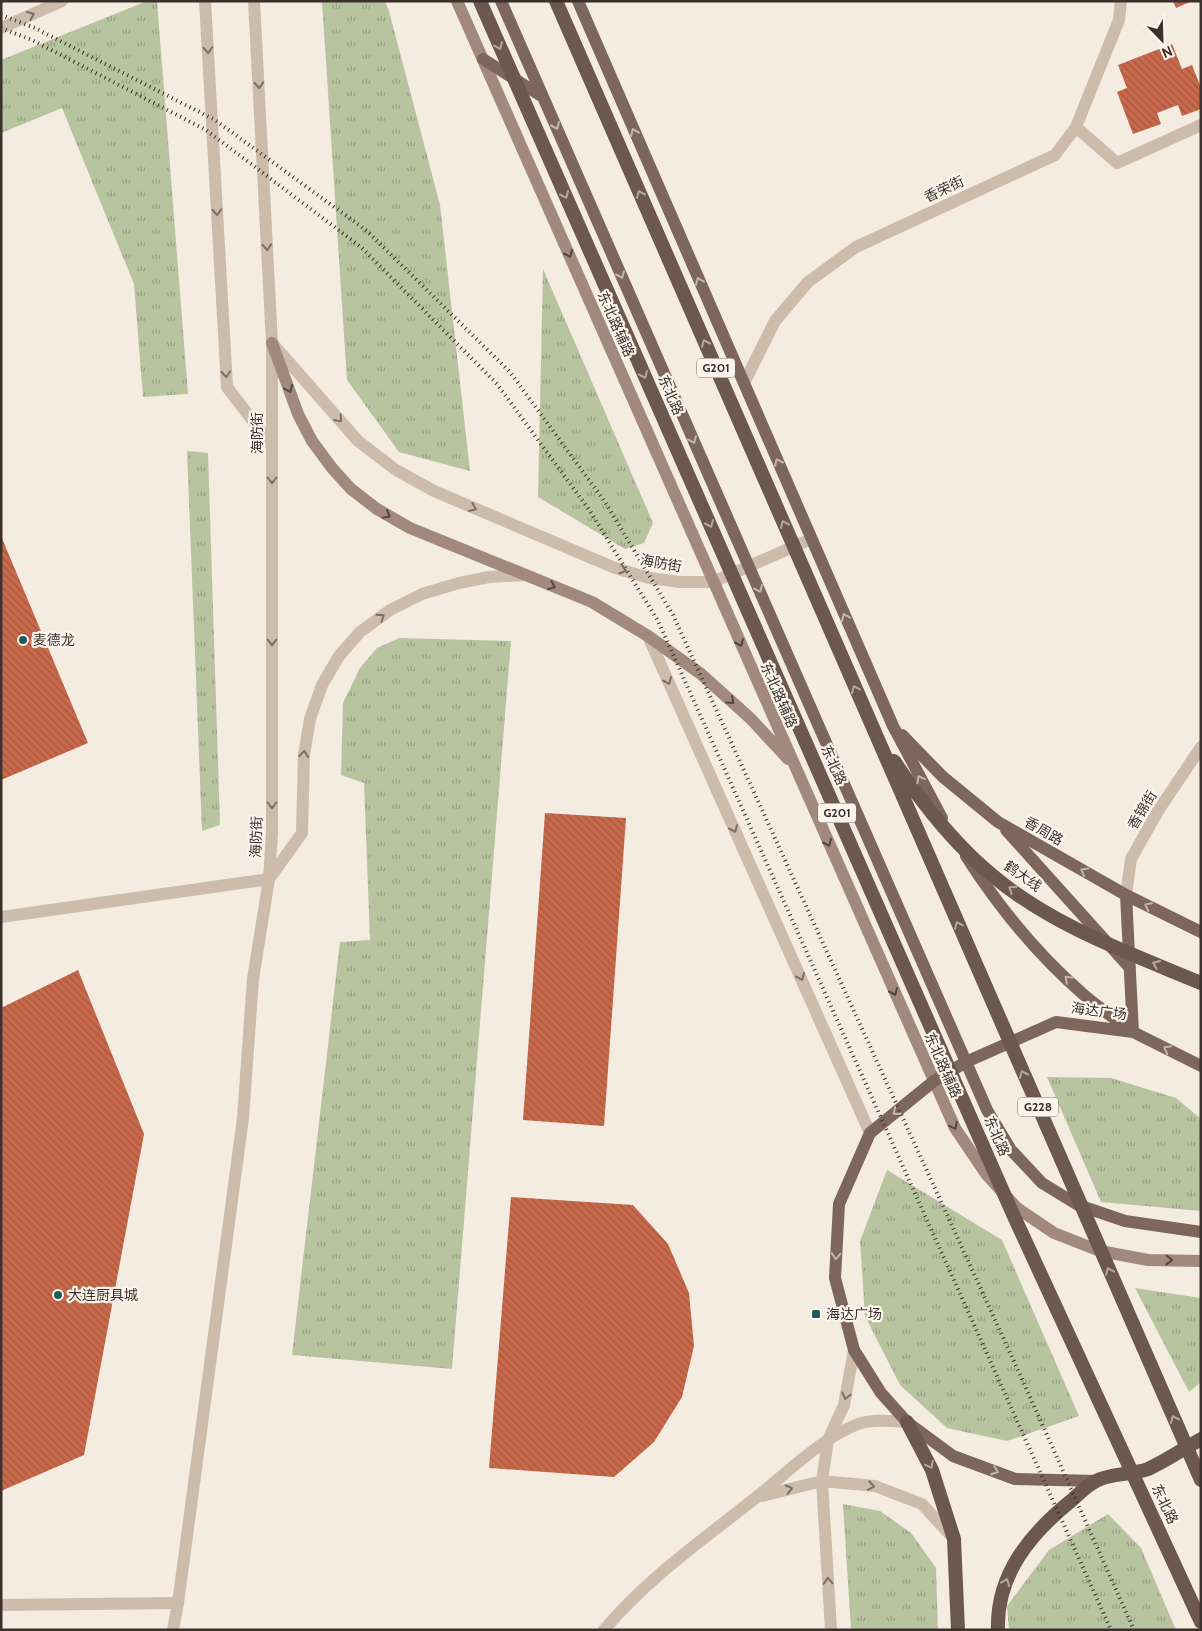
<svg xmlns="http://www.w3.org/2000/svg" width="1202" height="1631" viewBox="0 0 1202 1631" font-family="Cabin,'Noto Sans SC',sans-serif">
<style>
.grass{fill:url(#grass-tufts)}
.building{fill:url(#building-back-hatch)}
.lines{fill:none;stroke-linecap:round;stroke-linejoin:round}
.service{stroke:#cdbbac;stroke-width:12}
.minor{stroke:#cdbbac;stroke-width:12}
.tertiary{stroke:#cdbbac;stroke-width:12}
.secondary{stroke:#a18a7d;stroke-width:12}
.primary{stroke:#7d675c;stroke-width:12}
.trunk{stroke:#6c584f;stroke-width:14}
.rail{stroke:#3b302b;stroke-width:4;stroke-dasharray:1 4;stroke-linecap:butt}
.oneway{stroke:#7d6f65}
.oneway2{stroke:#b4a69e}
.oneway3{stroke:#c2b5ac}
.oneway4{stroke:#544640}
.poi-dot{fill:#1f5a5e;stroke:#fbf5ee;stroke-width:2}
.labels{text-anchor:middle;stroke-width:4.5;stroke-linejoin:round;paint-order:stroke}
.shield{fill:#fbf5ee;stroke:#756b66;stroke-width:1}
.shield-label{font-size:12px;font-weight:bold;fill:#3b302b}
.street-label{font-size:14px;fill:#3b302b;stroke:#fbf5ee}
.poi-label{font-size:14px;fill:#3b302b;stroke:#fbf5ee;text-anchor:start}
</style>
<defs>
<pattern id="grass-tufts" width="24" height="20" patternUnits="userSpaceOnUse" patternTransform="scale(1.25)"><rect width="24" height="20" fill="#b8c4a0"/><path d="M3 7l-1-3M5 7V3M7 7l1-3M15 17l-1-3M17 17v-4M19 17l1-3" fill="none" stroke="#97a083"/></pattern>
<pattern id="building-back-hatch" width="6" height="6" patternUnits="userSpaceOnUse" patternTransform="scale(1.25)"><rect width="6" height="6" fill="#c8694b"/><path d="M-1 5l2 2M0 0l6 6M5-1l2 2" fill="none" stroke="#a4573f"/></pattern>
</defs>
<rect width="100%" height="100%" fill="#f4ebe1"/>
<path class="grass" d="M 147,1 L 157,1 L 188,394 L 143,397 L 134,284 L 62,108 L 1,133 L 1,60 Z
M 322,1 L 385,1 L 389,11 L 440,205 L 470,471 L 399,452 L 347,380 Z
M 543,269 L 653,523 L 644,543 L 625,549 L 538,497 Z
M 187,451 L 208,453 L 220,825 L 202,831 Z
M 399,638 L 511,641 L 452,1369 L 292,1355 L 340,942 L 370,940 L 364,783 L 341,775 L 343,703 L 360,668 L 377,648 Z
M 1047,1077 L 1111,1078 L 1176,1098 L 1201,1119 L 1201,1211 L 1101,1202 Z
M 887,1170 L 1002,1240 L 1079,1416 L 1007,1441 L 947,1428 L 900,1385 L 865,1316 L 860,1241 Z
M 1135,1288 L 1201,1298 L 1201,1382 L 1189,1392 Z
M 843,1504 L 880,1511 L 911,1533 L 936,1568 L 938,1630 L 851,1630 Z
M 1108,1514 L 1141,1548 L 1176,1630 L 1009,1630 L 1007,1606 L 1049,1550 Z"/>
<path class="building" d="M 1173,1 L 1192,1 L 1176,8 Z
M 1172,44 L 1182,69 L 1192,65 L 1201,88 L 1201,109 L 1182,116 L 1178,105 L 1157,113 L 1161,124 L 1133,134 L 1117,92 L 1127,88 L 1118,65 Z
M 1,536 L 88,743 L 1,780 Z
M 545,813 L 626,818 L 604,1126 L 523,1120 Z
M 78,970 L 144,1134 L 84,1455 L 1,1491 L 1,1008 Z
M 511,1197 L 633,1205 L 668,1244 L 689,1293 L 694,1346 L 682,1397 L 654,1442 L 614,1477 L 489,1468 Z"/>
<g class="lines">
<path class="service" d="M 205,1 L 227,387 L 272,446
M 1076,127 L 1117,163 L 1201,125
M 648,636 L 870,1133
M 1,1605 L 178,1603"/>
<path class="minor" d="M 1,28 L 62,1
M 744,383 L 775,321 L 808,282 L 856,247 L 1055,155 L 1076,127 L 1119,20 L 1121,1
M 269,879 L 302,833 L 304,755 L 310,719 L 322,685 L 339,656 L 360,632 L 390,610 L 422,594 L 459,583 L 489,577 L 526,575
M 1126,895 L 1131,859 L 1158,811 L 1201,747
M 1,917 L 269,879
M 762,1496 L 822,1481 L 875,1486 L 922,1504 L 954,1539
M 173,1630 L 178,1603 L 243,1118 L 253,979 L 269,879 L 272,833 L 272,344
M 604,1630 C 648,1577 706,1538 759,1495 C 789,1471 822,1438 858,1424 C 873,1419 892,1421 907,1422
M 831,1630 L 822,1481 L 828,1440 L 844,1405 L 854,1350"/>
<path class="tertiary" d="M 254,1 L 272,343 L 358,441 L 396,470 L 434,491 L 615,568 L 649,578 L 680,582 L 713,582 L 811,539"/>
<path class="secondary" d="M 457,1 L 955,1128 L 986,1174 L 1017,1208 L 1054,1233 L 1100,1251 L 1148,1260 L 1201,1261
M 272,343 L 298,414 L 312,441 L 332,468 L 351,489 L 377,509 L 410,528 L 592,602 L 648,636 L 701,674 L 751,719 L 788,759"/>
<path class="primary" d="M 501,1 L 987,1110 L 1011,1150 L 1042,1183 L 1078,1205 L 1125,1221 L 1201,1232
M 578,1 L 893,726 L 942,818
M 483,59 L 543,97
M 902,735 L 943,777 L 998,822 L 1126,895 L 1201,932
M 1006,830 L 1130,968
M 966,856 C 998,906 1039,956 1084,995 C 1099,1008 1117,1020 1133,1032
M 1126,895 L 1133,1032
M 1096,1481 L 1015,1479 L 953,1456 L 907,1422 L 881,1393 L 854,1350 L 835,1278 L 839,1204 L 870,1133 L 934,1081 L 966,1062 L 1056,1022 L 1133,1032 L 1201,1066"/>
<path class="trunk" d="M 480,1 L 1012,1212 L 1201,1622
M 556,1 L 1201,1480
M 894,761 C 922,803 953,843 993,876 C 1053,926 1129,953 1201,983
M 907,1422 L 932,1470 L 954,1539 L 958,1630
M 998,1630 C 996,1574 1031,1533 1072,1500 C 1079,1494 1087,1485 1096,1481 C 1110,1473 1132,1475 1148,1469 C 1166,1461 1183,1449 1201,1439"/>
<path class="rail" d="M 1,15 L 35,28 L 215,120 L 367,231 L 510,372 L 605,502 L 673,615 L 1017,1368 L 1134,1630
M 1,28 L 32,40 L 206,130 L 361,247 L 497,384 L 590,511 L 658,621 L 1111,1630"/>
</g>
<defs><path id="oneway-chevron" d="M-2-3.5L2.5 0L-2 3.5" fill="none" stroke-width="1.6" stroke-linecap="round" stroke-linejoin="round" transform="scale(1.25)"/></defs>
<g class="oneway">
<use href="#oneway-chevron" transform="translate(31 15) rotate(-24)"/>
<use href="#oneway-chevron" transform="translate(208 50) rotate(87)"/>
<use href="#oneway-chevron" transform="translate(259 85) rotate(87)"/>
<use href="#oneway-chevron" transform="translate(217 212) rotate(87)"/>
<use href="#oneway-chevron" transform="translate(267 247) rotate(87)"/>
<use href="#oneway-chevron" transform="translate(226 374) rotate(87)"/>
<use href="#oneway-chevron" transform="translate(339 419) rotate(49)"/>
<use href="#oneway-chevron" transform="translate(272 480) rotate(90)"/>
<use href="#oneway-chevron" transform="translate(473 508) rotate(23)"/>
<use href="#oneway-chevron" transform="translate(623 570) rotate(17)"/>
<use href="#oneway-chevron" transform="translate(381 617) rotate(-35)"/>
<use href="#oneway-chevron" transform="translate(272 642) rotate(90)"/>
<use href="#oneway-chevron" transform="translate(668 681) rotate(66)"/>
<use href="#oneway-chevron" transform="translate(304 754) rotate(-84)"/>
<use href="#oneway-chevron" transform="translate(272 805) rotate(90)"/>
<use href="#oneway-chevron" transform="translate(734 829) rotate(66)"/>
<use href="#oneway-chevron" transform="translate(801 977) rotate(66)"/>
<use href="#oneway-chevron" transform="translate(846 1396) rotate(103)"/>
<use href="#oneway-chevron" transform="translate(871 1486) rotate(10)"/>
<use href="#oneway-chevron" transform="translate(789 1489) rotate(-14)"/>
<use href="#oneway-chevron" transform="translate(828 1581) rotate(-93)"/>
</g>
<g class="oneway2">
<use href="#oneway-chevron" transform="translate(499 46) rotate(66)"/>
<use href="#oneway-chevron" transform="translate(640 194) rotate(-114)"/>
<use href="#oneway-chevron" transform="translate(565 195) rotate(66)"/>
<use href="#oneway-chevron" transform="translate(705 343) rotate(-114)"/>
<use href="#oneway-chevron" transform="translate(644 375) rotate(66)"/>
<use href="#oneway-chevron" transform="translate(710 524) rotate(66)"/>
<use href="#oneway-chevron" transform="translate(784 524) rotate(-114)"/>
<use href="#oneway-chevron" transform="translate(855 689) rotate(-114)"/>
<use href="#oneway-chevron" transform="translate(1012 889) rotate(-145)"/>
<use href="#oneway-chevron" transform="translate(958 925) rotate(-114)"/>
<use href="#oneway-chevron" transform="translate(1156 964) rotate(-157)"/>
<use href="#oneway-chevron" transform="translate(1023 1074) rotate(-114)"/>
<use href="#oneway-chevron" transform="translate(1109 1271) rotate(-114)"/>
<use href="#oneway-chevron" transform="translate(1174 1419) rotate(-114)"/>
<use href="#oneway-chevron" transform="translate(930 1465) rotate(64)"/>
<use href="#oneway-chevron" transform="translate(1006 1582) rotate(-68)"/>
</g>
<g class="oneway3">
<use href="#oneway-chevron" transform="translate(556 126) rotate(66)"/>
<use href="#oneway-chevron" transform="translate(634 132) rotate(-113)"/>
<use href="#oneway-chevron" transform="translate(621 275) rotate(66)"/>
<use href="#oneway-chevron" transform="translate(699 281) rotate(-113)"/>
<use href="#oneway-chevron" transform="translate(693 440) rotate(66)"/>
<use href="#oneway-chevron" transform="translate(778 462) rotate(-114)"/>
<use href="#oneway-chevron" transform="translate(759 589) rotate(66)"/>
<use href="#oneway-chevron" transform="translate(845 617) rotate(-113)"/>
<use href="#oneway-chevron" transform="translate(920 779) rotate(-118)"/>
<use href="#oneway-chevron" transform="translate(1084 871) rotate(-150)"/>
<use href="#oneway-chevron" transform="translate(1148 906) rotate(-153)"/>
<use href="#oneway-chevron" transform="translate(1068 979) rotate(-136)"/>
<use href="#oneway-chevron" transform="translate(1167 1049) rotate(-153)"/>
<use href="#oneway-chevron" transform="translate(896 1112) rotate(141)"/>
<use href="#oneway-chevron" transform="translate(836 1256) rotate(93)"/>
<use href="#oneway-chevron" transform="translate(995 1471) rotate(20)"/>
</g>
<g class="oneway4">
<use href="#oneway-chevron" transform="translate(569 254) rotate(66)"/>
<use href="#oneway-chevron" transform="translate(289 389) rotate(69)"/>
<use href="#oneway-chevron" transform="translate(387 515) rotate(29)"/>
<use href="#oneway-chevron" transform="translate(552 586) rotate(22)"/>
<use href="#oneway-chevron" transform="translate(740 643) rotate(66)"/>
<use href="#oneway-chevron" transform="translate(731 701) rotate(42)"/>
<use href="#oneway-chevron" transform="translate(828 843) rotate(66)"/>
<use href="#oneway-chevron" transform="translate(894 992) rotate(66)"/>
<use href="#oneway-chevron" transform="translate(954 1126) rotate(62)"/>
<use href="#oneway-chevron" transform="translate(1169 1260) rotate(1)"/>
</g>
<g class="poi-dot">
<circle cx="23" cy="640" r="5"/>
<circle cx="58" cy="1295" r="5"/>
<rect x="811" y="1309" width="10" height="10" rx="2.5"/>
</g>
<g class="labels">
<g class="shield">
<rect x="697" y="358.5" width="38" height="19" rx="4"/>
<rect x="818" y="803.5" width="38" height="19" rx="4"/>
<rect x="1018" y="1097.5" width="40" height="19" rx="4"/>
</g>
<g class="shield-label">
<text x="716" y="372">G201</text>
<text x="837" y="817">G201</text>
<text x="1038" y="1111">G228</text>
</g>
<g class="street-label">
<text transform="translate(944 189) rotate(-25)" y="5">香荣街</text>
<text transform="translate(616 324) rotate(66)" y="5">东北路辅路</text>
<text transform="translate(671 395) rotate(66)" y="5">东北路</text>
<text transform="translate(257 433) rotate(-90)" y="5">海防街</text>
<text transform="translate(661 563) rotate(10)" y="5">海防街</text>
<text transform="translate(779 695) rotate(66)" y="5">东北路辅路</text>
<text transform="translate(834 765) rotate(66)" y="5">东北路</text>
<text transform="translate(1142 810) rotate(-59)" y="5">香锦街</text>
<text transform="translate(1044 831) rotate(30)" y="5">香周路</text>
<text transform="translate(256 837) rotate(-88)" y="5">海防街</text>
<text transform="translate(1023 876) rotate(35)" y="5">鹤大线</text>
<text transform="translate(1099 1011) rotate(7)" y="5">海达广场</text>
<text transform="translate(943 1065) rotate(66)" y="5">东北路辅路</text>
<text transform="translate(997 1136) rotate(66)" y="5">东北路</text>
<text transform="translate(1165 1504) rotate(65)" y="5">东北路</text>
</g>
<g class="poi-label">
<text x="33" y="645">麦德龙</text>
<text x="68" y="1300">大连厨具城</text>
<text x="826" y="1319">海达广场</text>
</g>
</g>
<rect width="1202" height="1631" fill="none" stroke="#3b302b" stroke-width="5"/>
<g transform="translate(1162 40) rotate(157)" stroke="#fbf5ee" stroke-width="4" paint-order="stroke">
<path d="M0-4L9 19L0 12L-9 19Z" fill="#3b302b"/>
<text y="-8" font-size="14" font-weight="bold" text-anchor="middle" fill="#3b302b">N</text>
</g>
</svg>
